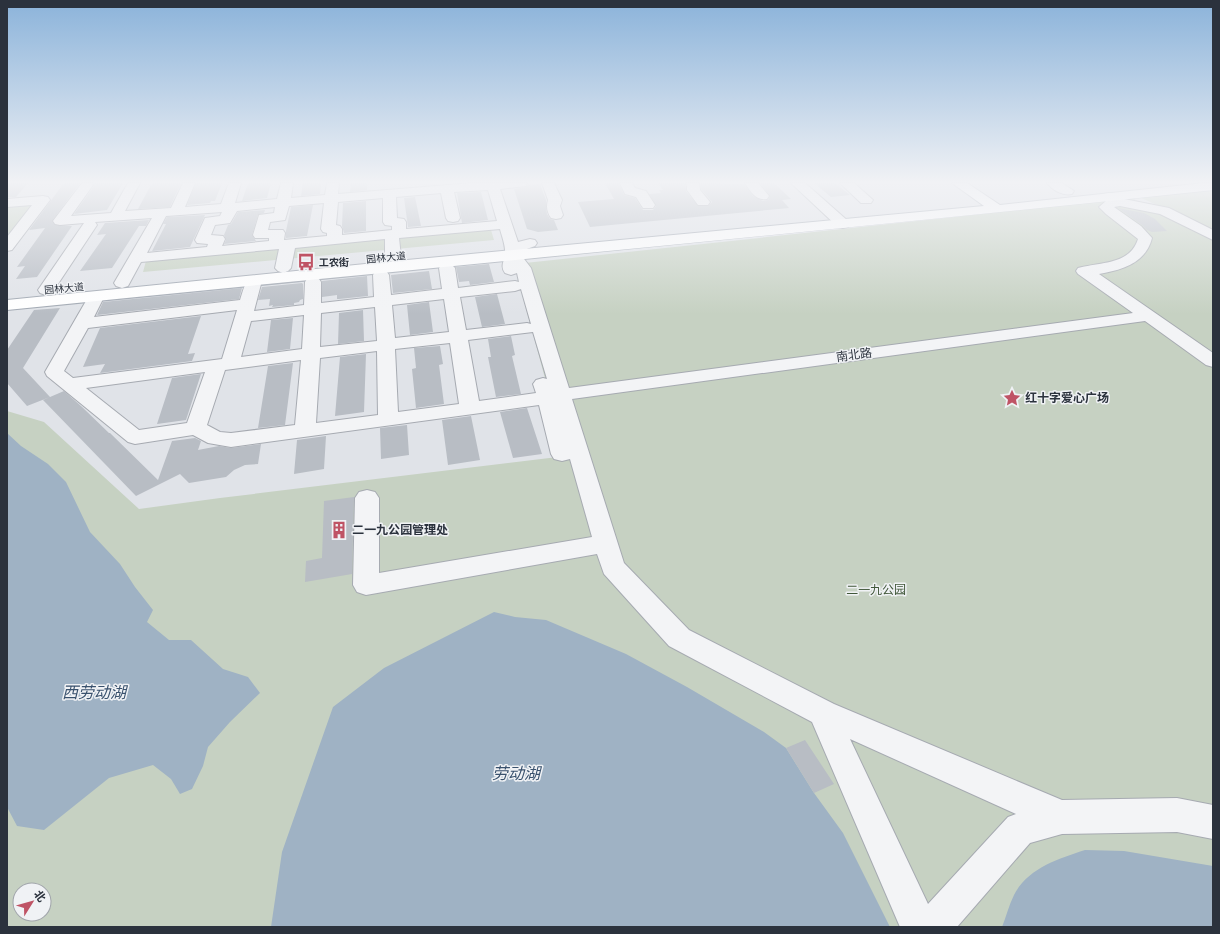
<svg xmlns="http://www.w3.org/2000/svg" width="1220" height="934" viewBox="0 0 1220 934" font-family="Karla,'Noto Sans SC',sans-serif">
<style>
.green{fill:#c6d1c2;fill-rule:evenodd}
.water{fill:#9fb2c4}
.building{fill:#b8bdc4}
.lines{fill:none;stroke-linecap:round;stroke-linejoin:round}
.minor-casing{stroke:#a6aab1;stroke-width:2}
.major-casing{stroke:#a1a8b2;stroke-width:2}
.minor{fill:#f3f4f6;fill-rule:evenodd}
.major{fill:#fff;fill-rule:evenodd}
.labels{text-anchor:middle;stroke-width:3;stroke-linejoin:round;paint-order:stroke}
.far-street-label{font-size:10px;fill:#2b323d;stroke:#f0f2f5}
.far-poi-label{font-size:10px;font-weight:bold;fill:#2b323d;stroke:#f0f2f5;text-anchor:start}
.street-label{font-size:12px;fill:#2b323d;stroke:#f0f2f5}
.poi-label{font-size:12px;font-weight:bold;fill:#2b323d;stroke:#f0f2f5;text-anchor:start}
.park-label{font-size:12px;fill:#405739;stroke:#f0f2f5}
.near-water-label{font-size:16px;font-style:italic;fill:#39516d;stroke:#f0f2f5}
</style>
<rect width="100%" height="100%" fill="#e0e3e8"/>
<path class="green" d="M 1213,190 L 1213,230 L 1139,197 Z
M 1132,198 L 1213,240 L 1213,927 L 7,927 L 7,411 L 44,422 L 139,509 L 220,498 L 566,456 L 516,271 L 525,263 ZM 20,890 L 44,890 L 44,914 L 20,914 Z
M 40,202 L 7,242 L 7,204 Z
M 491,230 L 494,240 L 143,272 L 146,261 Z"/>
<path class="water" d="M 7,433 L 21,446 L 48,464 L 66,482 L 90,532 L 120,564 L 135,587 L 153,610 L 147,622 L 169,640 L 191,640 L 223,669 L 248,677 L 260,693 L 230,722 L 208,747 L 203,766 L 192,789 L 180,794 L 171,779 L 153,765 L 109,778 L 44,830 L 17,826 L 7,807 Z
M 494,612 L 515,617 L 546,620 L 626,654 L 687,687 L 764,732 L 786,748 L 814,793 L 843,833 L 890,927 L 271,927 L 282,852 L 333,707 L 384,668 Z
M 1085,850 L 1124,851 L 1213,866 L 1213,927 L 1002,927 C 1006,917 1009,905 1014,895 C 1028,868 1058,859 1085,850 Z"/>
<path class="building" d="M 7,183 L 28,183 L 16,197 L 7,197 Z
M 64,183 L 80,183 L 52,221 L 55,225 L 72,226 L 37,277 L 16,279 L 25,266 L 17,267 L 45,228 L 29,230 Z
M 94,183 L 123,183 L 107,210 L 74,214 L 94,186 Z
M 152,183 L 181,183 L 170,207 L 138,209 Z
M 196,183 L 222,183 L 215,201 L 211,201 L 210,203 L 187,205 Z
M 248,183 L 271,183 L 267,198 L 242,201 Z
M 303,183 L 321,183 L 320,194 L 301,196 Z
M 351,183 L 367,183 L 367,190 L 350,192 Z
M 605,183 L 619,183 L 624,195 L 635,198 L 643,210 L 653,210 L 656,206 L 649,194 L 661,193 L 659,190 L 663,190 L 658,183 L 685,183 L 686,191 L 698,206 L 708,206 L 712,202 L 701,189 L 701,183 L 744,184 L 753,196 L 763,201 L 768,200 L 770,196 L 760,183 L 774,183 L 791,199 L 782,200 L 789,208 L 590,227 L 578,202 L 614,199 Z
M 814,183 L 835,183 L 850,195 L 831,197 Z
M 540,184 L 546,200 L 546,207 L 547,214 L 550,219 L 554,220 L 558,230 L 538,232 L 527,229 L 514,189 L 526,187 L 528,185 Z
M 481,192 L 488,220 L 462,223 L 457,193 Z
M 415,197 L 421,226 L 408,227 L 404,198 Z
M 366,201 L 366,231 L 344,233 L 342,226 L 343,203 Z
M 313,205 L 307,236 L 286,238 L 286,231 L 291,207 Z
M 1118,208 L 1144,213 L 1155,219 L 1167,231 L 1152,232 L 1147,230 L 1142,225 Z
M 265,210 L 264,213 L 258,215 L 252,235 L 256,241 L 224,244 L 226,240 L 224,235 L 228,225 L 231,224 L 238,212 Z
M 205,215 L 190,247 L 152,251 L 166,224 L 163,224 L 167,217 Z
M 149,220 L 146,226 L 139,226 L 112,268 L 80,271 L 106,234 L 97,235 L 105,223 Z
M 489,264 L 494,282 L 470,285 L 469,281 L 459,282 L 456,267 Z
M 429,271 L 432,289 L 393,293 L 391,275 Z
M 367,276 L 368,296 L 339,299 L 337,299 L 337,295 L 322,297 L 322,281 Z
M 302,283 L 303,284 L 303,299 L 300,300 L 299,302 L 294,303 L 294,305 L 272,307 L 273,305 L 269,306 L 270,299 L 258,300 L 262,287 Z
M 242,288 L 239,299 L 97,315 L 103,302 Z
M 497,294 L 505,324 L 482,327 L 475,297 Z
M 429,302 L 433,332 L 410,335 L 407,305 Z
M 60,308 L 23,368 L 50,397 L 27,406 L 7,383 L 7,350 L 34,310 Z
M 363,310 L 364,341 L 338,344 L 339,313 Z
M 201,316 L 188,354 L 195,353 L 192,361 L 100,373 L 105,364 L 83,367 L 100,328 Z
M 293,318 L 290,349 L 267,352 L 271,320 Z
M 511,336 L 515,355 L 512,356 L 521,394 L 496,397 L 488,357 L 491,357 L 488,339 Z
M 440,346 L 443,364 L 439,365 L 444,404 L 416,408 L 412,369 L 416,368 L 414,348 Z
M 366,354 L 364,412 L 335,416 L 340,357 Z
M 293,363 L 285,425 L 258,428 L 268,366 Z
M 201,374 L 186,420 L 157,424 L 172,378 Z
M 64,391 L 81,406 L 109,433 L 110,433 L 158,480 L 172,441 L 195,438 L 201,441 L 198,450 L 219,446 L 231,448 L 261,444 L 258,464 L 245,465 L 234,470 L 226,477 L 189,483 L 180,474 L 136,496 L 43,400 Z
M 527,408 L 542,454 L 513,458 L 500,412 Z
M 471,416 L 480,460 L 448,465 L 442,420 Z
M 407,425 L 409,455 L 381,459 L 380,428 Z
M 326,436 L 324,469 L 294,474 L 297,440 Z
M 354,497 L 352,574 L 305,582 L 306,561 L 322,558 L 324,501 Z
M 805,740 L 834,784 L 814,793 L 786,748 Z"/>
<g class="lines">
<g class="minor-casing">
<path id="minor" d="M 82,183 L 92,183 L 93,185 L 71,216 L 111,213 L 128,183 L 140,183 L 125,211 L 171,208 L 183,183 L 195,183 L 185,207 L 221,204 L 229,183 L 241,183 L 235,203 L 277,199 L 281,183 L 293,183 L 291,198 L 325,195 L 327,183 L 339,183 L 338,194 L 473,183 L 527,183 L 526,186 L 500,189 L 518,242 L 530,239 L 535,240 L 537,243 L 535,246 L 524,250 L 521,255 L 531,268 L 569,388 L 1133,313 L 1078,274 L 1076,271 L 1078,268 C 1100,262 1130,265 1138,239 L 1106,214 L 1099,207 L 1106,201 L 1102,197 L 1104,194 L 1109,193 L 1124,199 L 1169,208 L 1213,230 L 1213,240 L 1160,214 L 1120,206 L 1114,207 L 1141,226 L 1152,238 C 1146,263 1122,270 1099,274 L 1213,353 L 1213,367 L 1206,365 L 1145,321 L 572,399 L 624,563 L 689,630 L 834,704 L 1062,800 L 1177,798 L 1213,805 L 1213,839 L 1177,832 L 1062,834 L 1030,843 L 957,927 L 900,927 L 812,722 L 669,646 L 604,574 L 597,554 L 366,595 L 357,592 L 353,585 L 355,498 L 359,492 L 367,490 L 375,492 L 379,498 L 379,573 L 592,537 L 570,459 L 562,461 L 554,459 L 551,454 L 539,405 L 231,447 L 208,443 L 193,435 L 135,444 L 128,442 L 47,376 L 45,372 L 90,294 L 96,292 L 102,294 L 104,297 L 94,317 L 240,300 C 244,288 246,273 262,277 L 264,280 L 261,284 L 254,311 L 304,305 L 305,282 L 307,279 L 313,277 L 319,279 L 321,282 L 321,303 L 374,297 L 373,275 L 375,272 L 381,270 L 387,272 L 389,275 L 391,295 L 442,289 L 439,268 L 442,265 L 447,263 L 452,265 L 455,268 L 458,288 L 515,281 L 519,282 L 517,273 L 511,275 L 505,273 C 500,266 504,262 505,255 C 506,246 502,237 500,229 L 399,238 L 401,257 L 398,260 L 393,262 L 388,260 L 385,257 L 385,239 L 295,248 L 291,268 L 288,271 L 283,273 L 278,271 L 275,268 L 279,249 L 141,262 L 128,286 L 122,288 L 116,286 L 114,283 L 152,218 L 95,222 L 97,225 L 52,293 L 46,295 L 40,293 L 38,290 L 84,223 L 60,225 L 55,224 L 53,221 ZM 488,190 L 497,221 L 406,229 L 406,222 L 404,219 L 397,218 L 396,197 L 441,193 L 446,218 L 448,221 L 453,222 L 458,221 L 460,218 L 454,192 ZM 383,198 L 383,222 L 385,225 L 392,226 L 392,230 L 342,235 L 342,229 L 340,226 L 336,225 L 338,202 ZM 324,203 L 321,229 L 323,232 L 327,233 L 327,236 L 284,240 L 285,233 L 283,230 L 268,230 L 270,222 L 285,220 L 289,206 ZM 275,207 L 274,213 L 259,215 L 253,235 L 255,238 L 269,238 L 269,241 L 222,246 L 225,239 L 223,236 L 211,235 L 215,225 L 230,223 L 237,211 ZM 222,212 L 220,216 L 205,218 L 195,240 L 197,243 L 208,244 L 207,247 L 147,253 L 166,216 ZM 521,289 L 531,324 L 527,323 L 466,330 L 460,297 L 515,291 ZM 444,299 L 449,332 L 395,338 L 392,305 ZM 375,307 L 377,341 L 320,347 L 321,313 ZM 237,310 L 222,359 L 73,378 L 64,371 L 88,328 ZM 304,315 L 302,349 L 241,357 L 251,321 ZM 533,332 L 547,379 L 543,378 L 536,380 L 533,384 L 536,393 L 479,401 L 468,340 ZM 450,343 L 459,404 L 398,412 L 395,349 ZM 377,351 L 378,415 L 316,423 L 320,358 ZM 301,360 L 295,425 L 231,433 L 220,432 L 207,425 L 225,370 ZM 205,372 L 187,423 L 139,430 L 86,388 ZM 850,739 L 1016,814 L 1008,817 L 928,904 Z
M 542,183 L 554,183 L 562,200 L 560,206 L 563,215 L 561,218 L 556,219 L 551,218 C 547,212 546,207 548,200 Z
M 620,183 L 632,183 L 635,188 L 646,191 L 655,205 L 653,208 L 643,208 L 636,197 L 625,194 Z
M 686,183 L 699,183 L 700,190 L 710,202 L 708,205 L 698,205 L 687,190 L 687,186 Z
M 745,183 L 758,183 L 769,196 L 767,199 C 756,201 750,191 745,183 Z
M 791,183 L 805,183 L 848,221 L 850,224 L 848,227 L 843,228 L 838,227 Z
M 840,183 L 854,183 L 873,200 L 871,203 L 861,203 Z
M 1047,183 L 1062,183 L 1074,191 L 1072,194 C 1063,196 1052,190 1047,183 Z
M 43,196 L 48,197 L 50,200 L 12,250 L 7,251 L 7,237 L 32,205 L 7,207 L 7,199 Z"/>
</g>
<g class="major-casing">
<path id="major" d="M 952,183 L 967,183 L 1000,205 L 1204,183 L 1213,183 L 1213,190 C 811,233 409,269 7,310 L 7,300 L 375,263 L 984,206 Z"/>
</g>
<use href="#minor" class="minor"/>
<use href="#major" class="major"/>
</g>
<linearGradient id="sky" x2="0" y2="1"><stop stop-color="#8bb3da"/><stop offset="0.58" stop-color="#f1f2f5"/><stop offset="1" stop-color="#f1f2f5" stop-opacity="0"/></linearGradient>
<rect width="1220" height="314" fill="url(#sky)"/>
<defs>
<g id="bus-bare" transform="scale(1.38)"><path d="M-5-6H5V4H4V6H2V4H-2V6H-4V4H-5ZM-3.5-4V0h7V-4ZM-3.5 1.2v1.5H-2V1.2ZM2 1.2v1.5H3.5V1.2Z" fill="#bf5365" stroke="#f0f2f5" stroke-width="2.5" paint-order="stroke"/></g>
<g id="sight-bare" transform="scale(1.38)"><path d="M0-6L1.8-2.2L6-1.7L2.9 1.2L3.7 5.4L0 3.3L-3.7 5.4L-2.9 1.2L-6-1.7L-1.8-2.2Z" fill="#bf5365" stroke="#f0f2f5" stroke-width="2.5" paint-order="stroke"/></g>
<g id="building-bare" transform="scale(1.38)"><path d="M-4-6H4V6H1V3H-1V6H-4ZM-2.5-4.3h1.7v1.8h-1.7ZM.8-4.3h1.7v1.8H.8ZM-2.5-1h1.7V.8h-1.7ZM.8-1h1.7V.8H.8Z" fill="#bf5365" stroke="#f0f2f5" stroke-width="2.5" paint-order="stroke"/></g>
</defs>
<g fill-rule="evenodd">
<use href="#bus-bare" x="306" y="262"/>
<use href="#sight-bare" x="1012" y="398"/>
<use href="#building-bare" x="339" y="530"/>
</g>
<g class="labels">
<g class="far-street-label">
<text transform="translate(386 257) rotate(-6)" y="4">园林大道</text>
<text transform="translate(64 288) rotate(-5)" y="4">园林大道</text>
</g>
<g class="far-poi-label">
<text x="319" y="266">工农街</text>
</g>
<g class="street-label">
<text transform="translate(854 355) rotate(-8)" y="4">南北路</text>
</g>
<g class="poi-label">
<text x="1025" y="402">红十字爱心广场</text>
<text x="352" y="534">二一九公园管理处</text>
</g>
<g class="park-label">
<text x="876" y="594">二一九公园</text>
</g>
<g class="near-water-label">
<text x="94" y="698">西劳动湖</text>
<text x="516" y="779">劳动湖</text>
</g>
</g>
<rect width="1220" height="934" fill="none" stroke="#2b323d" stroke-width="16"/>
<g transform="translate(32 902) rotate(53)"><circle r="19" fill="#f0f2f5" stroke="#a1a5ab"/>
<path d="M0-3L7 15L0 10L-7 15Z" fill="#bf5365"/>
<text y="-6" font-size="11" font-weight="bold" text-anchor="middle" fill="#2b323d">北</text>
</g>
</svg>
